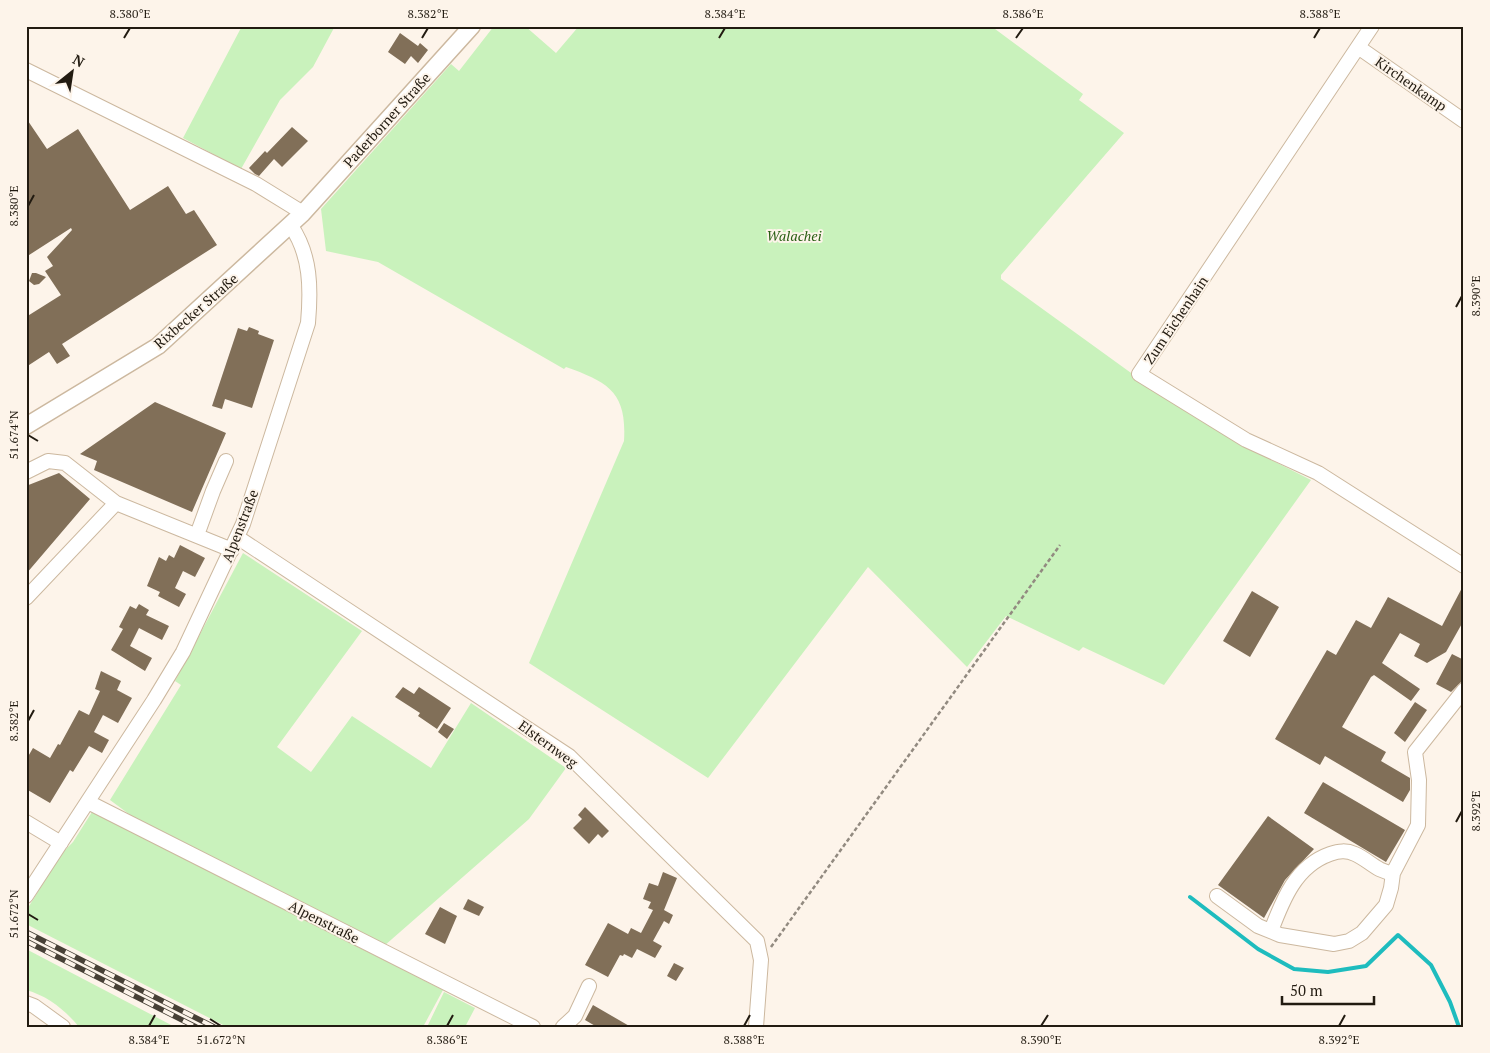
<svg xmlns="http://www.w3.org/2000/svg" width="1490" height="1053" viewBox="0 0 1490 1053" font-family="'PT Serif',serif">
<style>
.green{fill:#c9f2bc}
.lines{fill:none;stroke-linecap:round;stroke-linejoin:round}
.stream{stroke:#1ebcbe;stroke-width:4}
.building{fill:#816f58}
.minor-casing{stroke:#ccb89f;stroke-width:16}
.major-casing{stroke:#ccb89f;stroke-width:19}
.path{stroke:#928a80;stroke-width:2.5;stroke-dasharray:4 2.5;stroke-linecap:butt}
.minor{stroke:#fff;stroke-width:14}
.major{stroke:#fff;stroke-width:16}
.rail-casing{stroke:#474036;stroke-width:5.5}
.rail{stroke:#fdf4ea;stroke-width:4;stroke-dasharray:11;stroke-linecap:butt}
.ticks{fill:none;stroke:#221b11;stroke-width:2}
.labels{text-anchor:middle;stroke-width:4;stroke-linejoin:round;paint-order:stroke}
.street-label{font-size:14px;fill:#221b11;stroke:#fdf4ea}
.park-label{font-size:14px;font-style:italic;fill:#285d12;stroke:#fdf4ea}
.neatline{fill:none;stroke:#221b11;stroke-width:2}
.ticks-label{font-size:12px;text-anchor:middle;fill:#221b11}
</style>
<rect width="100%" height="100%" fill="#fdf4ea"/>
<path class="green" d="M 242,26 L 335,26 L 313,67 L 280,100 L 241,169 L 183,138 Z
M 494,26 L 525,26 L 556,53 L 579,26 L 991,26 L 1083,94 L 1079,100 L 1124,133 L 1001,275 L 1001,279 L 1156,391 L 1240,444 L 1311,480 L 1164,685 L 1083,647 L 1079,651 L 1006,616 L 967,667 L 868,567 L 708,778 L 529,663 L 624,441 C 627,392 608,382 566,367 L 564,369 L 378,262 L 326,251 L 321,209 L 451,64 L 459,71 Z
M 243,553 L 362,631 L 277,747 L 311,772 L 352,716 L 431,768 L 471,703 L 566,768 L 529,819 L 384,946 L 137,820 L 110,800 L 181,685 L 175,681 Z
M 92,812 L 443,990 L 423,1027 L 227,1027 L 26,924 L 26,911 L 62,853 L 73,842 Z
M 26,949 L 175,1027 L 79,1027 C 65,1010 48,996 26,990 Z
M 444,992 L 475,1008 L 465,1027 L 427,1027 Z"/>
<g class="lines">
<path class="stream" d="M 1190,897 L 1258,949 L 1294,969 L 1328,972 L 1366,966 L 1398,935 L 1431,965 L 1450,1002 L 1459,1027"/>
</g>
<path class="building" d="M 400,33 L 418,46 L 420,43 L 428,50 L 418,63 L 411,56 L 405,64 L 388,52 Z
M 26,118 L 47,149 L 78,129 L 130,210 L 168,186 L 186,214 L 194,210 L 217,245 L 62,344 L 70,356 L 57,364 L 49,352 L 26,367 L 26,317 L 61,295 L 45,271 L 53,266 L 47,257 L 72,230 L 71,228 L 26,257 Z
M 292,127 L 308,141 L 282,167 L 274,159 L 259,176 L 255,174 L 249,168 L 265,151 L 267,153 Z
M 32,273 L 36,273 L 46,277 L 39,284 L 34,285 L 29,281 Z
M 249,327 L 259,331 L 258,334 L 274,340 L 252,408 L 225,399 L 222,409 L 212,406 L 238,328 L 247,331 Z
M 155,402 L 226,433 L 192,512 L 94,470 L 97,461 L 80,454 Z
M 59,473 L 90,499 L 26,574 L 26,486 Z
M 180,545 L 205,558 L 195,577 L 183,571 L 175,588 L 186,594 L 179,607 L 158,596 L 160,592 L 147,586 L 159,557 L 166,561 L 169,555 L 174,558 Z
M 1464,584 L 1464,620 L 1446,652 L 1427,663 L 1414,656 L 1420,644 L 1400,633 L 1382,663 L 1420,689 L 1411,701 L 1374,675 L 1371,677 L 1342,727 L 1386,752 L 1381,761 L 1410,778 L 1410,790 L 1403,802 L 1325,756 L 1320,765 L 1275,739 L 1327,650 L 1336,655 L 1356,620 L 1371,628 L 1388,597 L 1442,626 Z
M 1252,591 L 1279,607 L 1250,657 L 1223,641 Z
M 139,604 L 149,610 L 146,615 L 169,626 L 162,640 L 139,628 L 130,646 L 152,658 L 145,671 L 111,650 L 123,629 L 119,627 L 130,606 L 136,609 Z
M 1452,654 L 1464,660 L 1464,679 L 1451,692 L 1436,684 Z
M 101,671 L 121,681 L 117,690 L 132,698 L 118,723 L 103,715 L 94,732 L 109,740 L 102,753 L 89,746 L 73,772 L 70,770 L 50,803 L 26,789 L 26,760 L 33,748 L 50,758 L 58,744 L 60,745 L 79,710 L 89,715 L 100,691 L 95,689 Z
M 403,687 L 414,694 L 419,687 L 451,708 L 437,729 L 418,716 L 420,713 L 395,697 Z
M 1415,702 L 1427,710 L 1405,742 L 1394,733 Z
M 444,723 L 454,729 L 447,739 L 438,732 Z
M 1323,782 L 1405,830 L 1386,862 L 1304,813 Z
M 585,807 L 609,831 L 602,838 L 598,834 L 589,844 L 573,828 L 582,819 L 578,815 Z
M 1268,816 L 1314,849 L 1285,880 L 1264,918 L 1218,885 Z
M 663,872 L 677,878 L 664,910 L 673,915 L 669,924 L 664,921 L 653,941 L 662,946 L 655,958 L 637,949 L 632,958 L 624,954 L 623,956 L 620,955 L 608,977 L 585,965 L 608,923 L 628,934 L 631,928 L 641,933 L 653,910 L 648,908 L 651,902 L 643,899 L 649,883 L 658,886 Z
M 468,899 L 484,907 L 479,916 L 463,909 Z
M 440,907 L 457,916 L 445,944 L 425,934 Z
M 674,963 L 684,968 L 676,981 L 667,976 Z
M 593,1005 L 631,1027 L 597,1027 L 585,1020 Z"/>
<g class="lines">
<g class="minor-casing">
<path id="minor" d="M 1372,26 L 1139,374 L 1246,440 L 1318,473 L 1464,566
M 1358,47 L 1464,121
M 26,70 L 256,184 L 303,213
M 26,472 L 48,461 L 65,463 L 116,503
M 197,535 L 213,491 L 226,461
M 237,537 L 569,756 L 757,941 L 761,960 L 756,1027
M 26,598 L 116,503 L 232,550
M 88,802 L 533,1027
M 26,822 L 61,843
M 26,896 L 154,700 L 183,652 L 243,524 L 308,323 C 311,289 311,255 291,226
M 1217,896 L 1258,926 L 1280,935 L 1334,944 L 1349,941 L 1362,933 L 1386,905 L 1391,888 L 1393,873 L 1418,825 L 1419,780 L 1415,752 L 1464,690
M 1271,931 C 1283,899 1296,866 1330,854 C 1339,851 1346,850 1355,854 C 1369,860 1377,872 1393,873
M 26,1003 L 34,1006 L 63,1027
M 563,1027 L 575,1016 L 589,986"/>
</g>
<g class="major-casing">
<path id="major" d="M 26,426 L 158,346 L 303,213 L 472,26"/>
</g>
<path class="path" d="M 771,947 L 1060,545"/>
<use href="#minor" class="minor"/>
<use href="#major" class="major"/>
<g class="rail-casing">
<path id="rail" d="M 26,932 L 214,1027
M 26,941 L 196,1027"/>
</g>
<use href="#rail" class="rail"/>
</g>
<path class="ticks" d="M 124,38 L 130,28M 422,38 L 428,28M 719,38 L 725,28M 1016,38 L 1023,28M 1314,38 L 1320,28M 28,206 L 34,195M 1456,307 L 1462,296M 28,435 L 38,441M 28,721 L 34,710M 1456,822 L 1462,811M 28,914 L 38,920M 210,1019 L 221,1026M 149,1026 L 155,1015M 447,1026 L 453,1015M 744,1026 L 750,1015M 1041,1026 L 1048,1015M 1339,1026 L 1345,1015"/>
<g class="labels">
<g class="street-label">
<text transform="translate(1411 84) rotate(35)" y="5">Kirchenkamp</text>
<text transform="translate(387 120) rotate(-48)" y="5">Paderborner Straße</text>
<text transform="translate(196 311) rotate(-41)" y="5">Rixbecker Straße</text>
<text transform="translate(1176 320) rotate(-56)" y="5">Zum Eichenhain</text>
<text transform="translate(240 526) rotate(-69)" y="5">Alpenstraße</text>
<text transform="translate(548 744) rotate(36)" y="5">Elsternweg</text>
<text transform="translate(324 922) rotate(27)" y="5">Alpenstraße</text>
</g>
<g class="park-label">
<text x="794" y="241">Walachei</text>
</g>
</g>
<rect width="1490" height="1053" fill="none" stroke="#fdf4ea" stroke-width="55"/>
<g transform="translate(72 72) rotate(30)" stroke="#fdf4ea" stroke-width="4" paint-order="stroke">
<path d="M0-4L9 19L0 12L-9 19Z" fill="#221b11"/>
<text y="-8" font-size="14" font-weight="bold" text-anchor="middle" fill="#221b11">N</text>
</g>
<path d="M1282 996v8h92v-8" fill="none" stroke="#221b11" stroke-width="2.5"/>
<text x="1290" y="996" font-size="15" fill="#221b11" stroke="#fdf4ea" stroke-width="4" paint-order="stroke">50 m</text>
<rect x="28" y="28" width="1434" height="998" class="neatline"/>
<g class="ticks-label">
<text x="130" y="18">8.380°E</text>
<text x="428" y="18">8.382°E</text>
<text x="725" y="18">8.384°E</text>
<text x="1023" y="18">8.386°E</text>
<text x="1320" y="18">8.388°E</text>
<text transform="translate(14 206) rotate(-90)" y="4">8.380°E</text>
<text transform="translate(1476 296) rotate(-90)" y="4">8.390°E</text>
<text transform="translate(14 435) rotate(-90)" y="4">51.674°N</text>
<text transform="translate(14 721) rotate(-90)" y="4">8.382°E</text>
<text transform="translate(1476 811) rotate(-90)" y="4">8.392°E</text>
<text transform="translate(14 914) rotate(-90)" y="4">51.672°N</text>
<text x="149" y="1044">8.384°E</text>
<text x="221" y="1044">51.672°N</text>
<text x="447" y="1044">8.386°E</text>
<text x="744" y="1044">8.388°E</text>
<text x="1041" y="1044">8.390°E</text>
<text x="1339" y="1044">8.392°E</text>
</g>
</svg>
